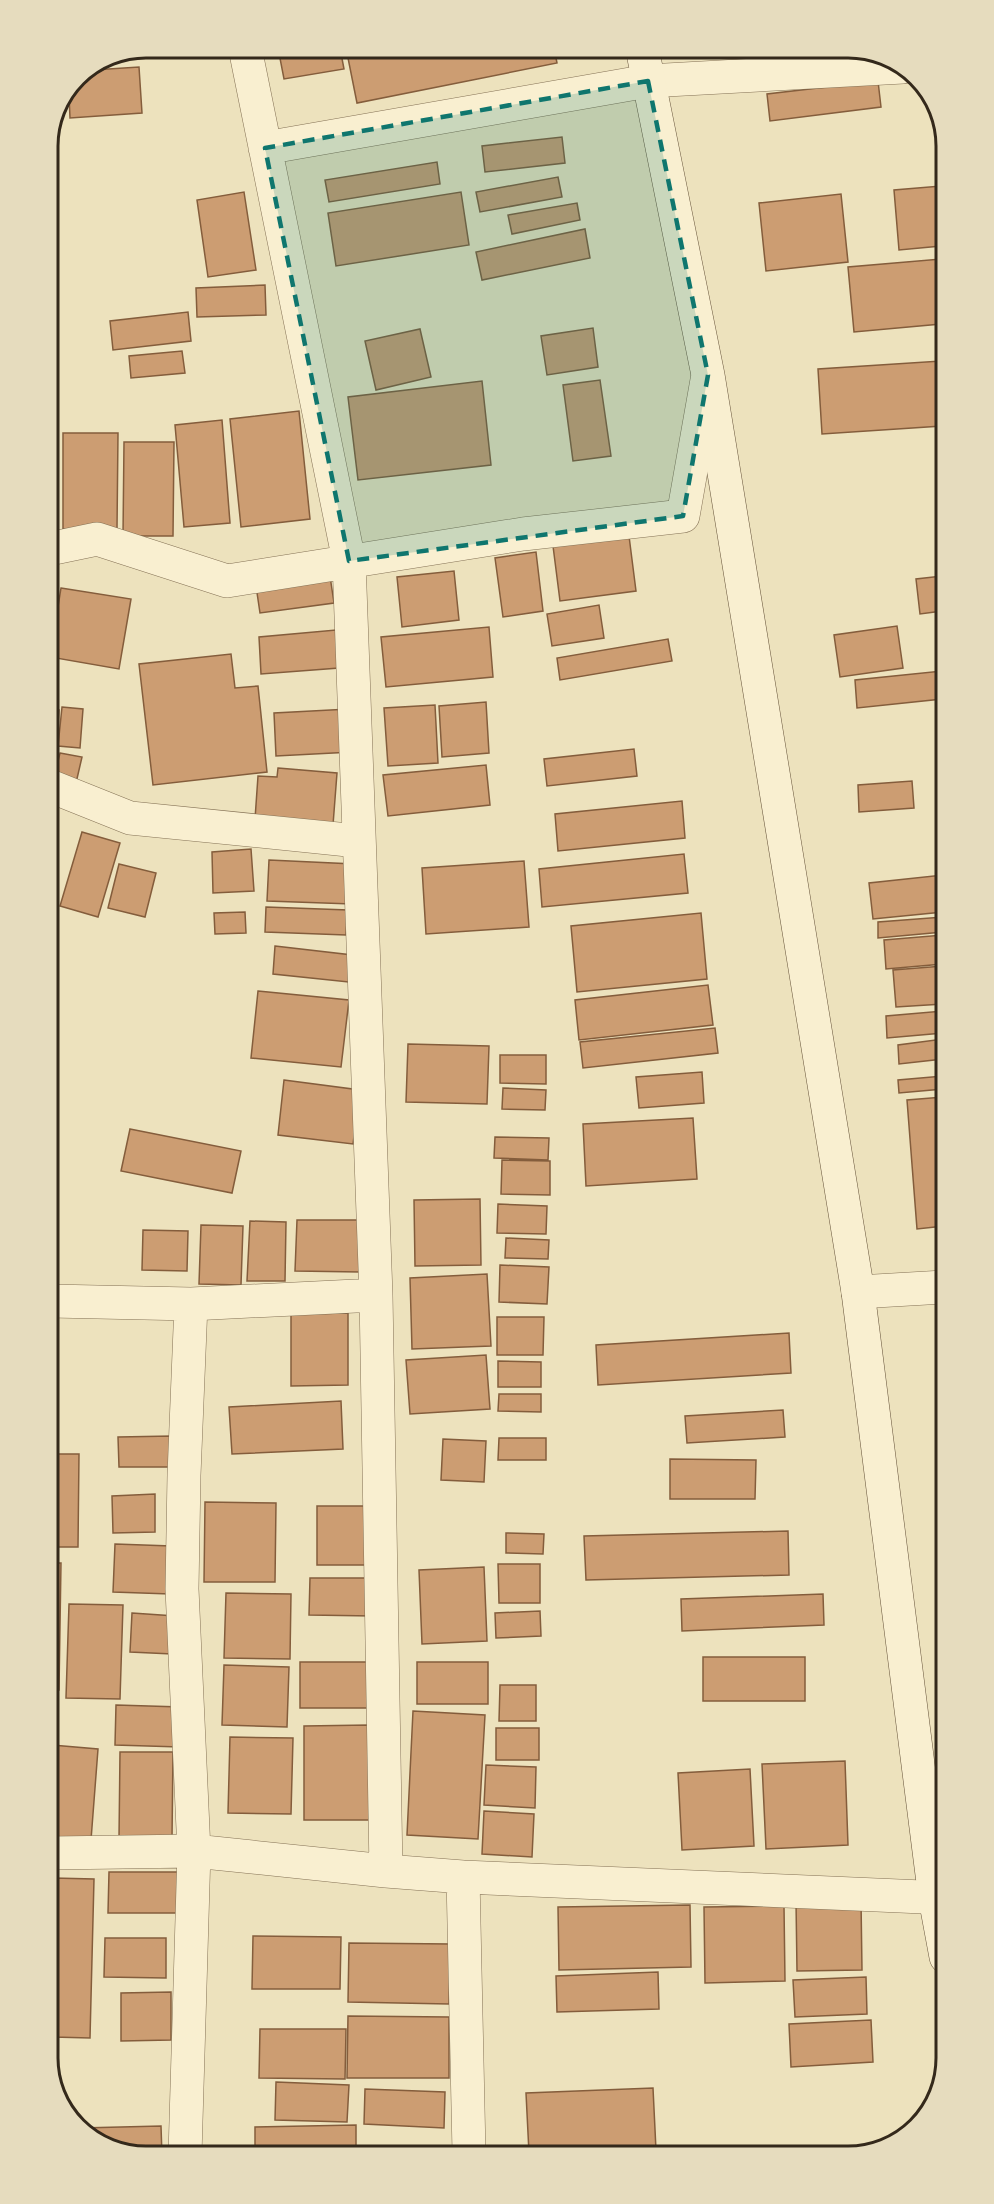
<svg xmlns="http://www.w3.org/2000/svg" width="994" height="2204" viewBox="0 0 994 2204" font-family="Lora,serif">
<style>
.building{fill:#cc9d72;stroke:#845d3c;stroke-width:1.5}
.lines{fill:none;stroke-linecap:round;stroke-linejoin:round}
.minor-casing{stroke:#857256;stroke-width:34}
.secondary-casing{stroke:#66533a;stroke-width:34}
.minor{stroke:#f9efd0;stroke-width:33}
.secondary{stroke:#f9efd0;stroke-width:33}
.marked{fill:#0f766e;fill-opacity:0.2;stroke:#0f766e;stroke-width:4.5;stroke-dasharray:12 8;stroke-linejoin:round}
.rim{fill:none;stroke:#34291b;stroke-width:3}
</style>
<rect width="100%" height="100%" fill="#ede2bd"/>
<path class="building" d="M 278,48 L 340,48 L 344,69 L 284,79 Z
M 346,48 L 554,48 L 557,63 L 357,103 Z
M 139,67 L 142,113 L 70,118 L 69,95 L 77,77 L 93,70 Z
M 878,81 L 881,107 L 770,121 L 767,94 Z
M 562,137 L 565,163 L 485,172 L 482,146 Z
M 437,162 L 440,184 L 329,202 L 325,180 Z
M 558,177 L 562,197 L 480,212 L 476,192 Z
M 941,186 L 941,246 L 899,250 L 894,190 Z
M 244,192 L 256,270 L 208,277 L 197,200 Z
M 461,192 L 469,245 L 336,266 L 328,213 Z
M 841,194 L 848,262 L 766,271 L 759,203 Z
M 577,203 L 580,220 L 512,234 L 508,215 Z
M 585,229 L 590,258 L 482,280 L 476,252 Z
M 941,259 L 941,324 L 854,332 L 848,267 Z
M 265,285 L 266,315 L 197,317 L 196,288 Z
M 188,312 L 191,341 L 113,350 L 110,321 Z
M 593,328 L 598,367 L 547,375 L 541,336 Z
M 420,329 L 431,377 L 376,390 L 365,341 Z
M 182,351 L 185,373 L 131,378 L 129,356 Z
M 941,361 L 942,426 L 822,434 L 818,369 Z
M 600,380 L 611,456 L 573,461 L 563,385 Z
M 482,381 L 491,465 L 358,480 L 348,397 Z
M 299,411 L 310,519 L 241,527 L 230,419 Z
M 222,420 L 230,523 L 184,527 L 175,425 Z
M 63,433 L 118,433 L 117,529 L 63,529 Z
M 124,442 L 174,442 L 173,536 L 123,536 Z
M 629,536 L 636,591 L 560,601 L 553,546 Z
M 536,552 L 543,611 L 503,617 L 495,558 Z
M 454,571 L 459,620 L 402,627 L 397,577 Z
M 330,576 L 334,603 L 260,613 L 256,586 Z
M 942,576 L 942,611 L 920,614 L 916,579 Z
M 61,588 L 131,599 L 119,669 L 50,657 Z
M 599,605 L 604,638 L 552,646 L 547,614 Z
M 897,626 L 903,668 L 840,677 L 834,635 Z
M 489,627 L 493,677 L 386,687 L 381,637 Z
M 336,630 L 339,668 L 261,674 L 259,637 Z
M 668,639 L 672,661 L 560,680 L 557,658 Z
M 231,654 L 235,688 L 258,686 L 267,772 L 153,785 L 139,664 Z
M 942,671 L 942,699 L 857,708 L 855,680 Z
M 486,702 L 489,753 L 442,757 L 439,706 Z
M 435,705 L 438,763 L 388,766 L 384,708 Z
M 62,707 L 83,709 L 80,748 L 58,746 Z
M 50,709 L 59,710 L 57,747 L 50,747 Z
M 349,709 L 352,752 L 276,756 L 274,713 Z
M 634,749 L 637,776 L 547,786 L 544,759 Z
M 60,753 L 82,757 L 76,783 L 54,778 Z
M 486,765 L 490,805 L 388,816 L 383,775 Z
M 278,768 L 337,773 L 333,825 L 255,819 L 258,776 L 277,777 Z
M 912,781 L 914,808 L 859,812 L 858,785 Z
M 682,801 L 685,838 L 558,851 L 555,814 Z
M 82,832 L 120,843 L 98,917 L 60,906 Z
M 251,849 L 254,891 L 213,893 L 212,852 Z
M 684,854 L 688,893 L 542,907 L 539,869 Z
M 269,860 L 354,864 L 352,904 L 267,901 Z
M 524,861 L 529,927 L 426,934 L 422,868 Z
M 119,864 L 156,873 L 145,917 L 108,908 Z
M 943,875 L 943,912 L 873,919 L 869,883 Z
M 266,907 L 348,910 L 346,935 L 265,932 Z
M 245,912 L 246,933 L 215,934 L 214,913 Z
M 701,913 L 707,979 L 577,992 L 571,926 Z
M 943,917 L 943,932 L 878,938 L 878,922 Z
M 943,935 L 943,964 L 886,969 L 884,940 Z
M 275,946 L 361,956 L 358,983 L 273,974 Z
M 943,966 L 943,1004 L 896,1007 L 893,970 Z
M 708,985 L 713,1025 L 579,1040 L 575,1000 Z
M 258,991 L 349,1000 L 341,1067 L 251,1058 Z
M 943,1011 L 943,1033 L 887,1038 L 886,1016 Z
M 715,1028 L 718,1053 L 583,1068 L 580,1042 Z
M 943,1039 L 943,1059 L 899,1064 L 898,1045 Z
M 408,1044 L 489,1046 L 487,1104 L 406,1102 Z
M 500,1055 L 546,1055 L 546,1084 L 500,1083 Z
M 702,1072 L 704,1103 L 639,1108 L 636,1077 Z
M 943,1076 L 943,1089 L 899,1093 L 898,1080 Z
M 284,1080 L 360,1090 L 353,1144 L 278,1135 Z
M 503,1088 L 546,1090 L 545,1110 L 502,1109 Z
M 943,1097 L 944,1226 L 917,1229 L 907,1100 Z
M 693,1118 L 697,1179 L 586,1186 L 583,1124 Z
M 130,1129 L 241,1151 L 232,1193 L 121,1171 Z
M 495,1137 L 549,1138 L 548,1160 L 494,1158 Z
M 502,1160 L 550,1161 L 550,1195 L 501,1194 Z
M 480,1199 L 481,1265 L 415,1266 L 414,1200 Z
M 498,1204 L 547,1206 L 546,1234 L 497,1233 Z
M 297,1220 L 361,1220 L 360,1272 L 295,1271 Z
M 250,1221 L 286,1222 L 285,1281 L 247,1281 Z
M 201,1225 L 243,1226 L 241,1285 L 199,1284 Z
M 143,1230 L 188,1231 L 187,1271 L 142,1270 Z
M 506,1238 L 549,1240 L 548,1259 L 505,1258 Z
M 500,1265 L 549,1267 L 547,1304 L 499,1302 Z
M 487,1274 L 491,1346 L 412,1349 L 410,1278 Z
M 348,1313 L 348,1385 L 291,1386 L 291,1314 Z
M 497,1317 L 544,1317 L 543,1355 L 497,1355 Z
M 789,1333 L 791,1373 L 598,1385 L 596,1345 Z
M 486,1355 L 490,1409 L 410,1414 L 406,1360 Z
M 498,1361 L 541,1362 L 541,1387 L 498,1387 Z
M 499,1394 L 541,1394 L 541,1412 L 498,1411 Z
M 341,1401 L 343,1449 L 232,1454 L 229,1407 Z
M 783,1410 L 785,1437 L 687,1443 L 685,1416 Z
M 172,1436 L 172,1467 L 119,1467 L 118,1437 Z
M 499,1438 L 546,1438 L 546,1460 L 498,1460 Z
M 443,1439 L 486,1441 L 484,1482 L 441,1480 Z
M 52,1454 L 79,1454 L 78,1547 L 52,1547 Z
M 670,1459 L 756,1460 L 755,1499 L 670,1499 Z
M 155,1494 L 155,1532 L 113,1533 L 112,1496 Z
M 205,1502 L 276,1503 L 275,1582 L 204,1582 Z
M 317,1506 L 371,1506 L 371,1565 L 317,1565 Z
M 788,1531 L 789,1575 L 586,1580 L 584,1536 Z
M 506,1533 L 544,1534 L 543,1554 L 506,1553 Z
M 115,1544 L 171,1546 L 170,1594 L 113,1592 Z
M 52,1563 L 61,1563 L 59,1690 L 52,1690 Z
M 498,1564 L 540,1564 L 540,1603 L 499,1603 Z
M 484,1567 L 487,1641 L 422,1644 L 419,1570 Z
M 310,1578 L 374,1578 L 373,1616 L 309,1615 Z
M 226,1593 L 291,1594 L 290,1659 L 224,1658 Z
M 823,1594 L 824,1625 L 682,1631 L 681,1599 Z
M 69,1604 L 123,1605 L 120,1699 L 66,1698 Z
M 540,1611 L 541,1636 L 496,1638 L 495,1613 Z
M 132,1613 L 175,1616 L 172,1654 L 130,1652 Z
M 703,1657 L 805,1657 L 805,1701 L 703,1701 Z
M 300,1662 L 372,1662 L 372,1708 L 300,1708 Z
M 417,1662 L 488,1662 L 488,1704 L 417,1704 Z
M 224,1665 L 289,1667 L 287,1727 L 222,1725 Z
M 500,1685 L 536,1685 L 536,1721 L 499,1721 Z
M 116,1705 L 181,1707 L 180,1747 L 115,1745 Z
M 413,1711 L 485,1715 L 478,1839 L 407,1835 Z
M 369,1725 L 369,1820 L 304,1820 L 304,1726 Z
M 496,1728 L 539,1728 L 539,1760 L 496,1760 Z
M 230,1737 L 293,1738 L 291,1814 L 228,1813 Z
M 52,1745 L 98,1749 L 91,1840 L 53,1836 Z
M 120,1752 L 173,1752 L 172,1839 L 119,1839 Z
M 845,1761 L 848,1845 L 766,1849 L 762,1764 Z
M 486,1765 L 536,1767 L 535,1808 L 484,1805 Z
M 750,1769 L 754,1846 L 682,1850 L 678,1773 Z
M 484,1811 L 534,1814 L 532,1857 L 482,1854 Z
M 109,1872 L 178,1872 L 178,1913 L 108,1913 Z
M 53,1878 L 94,1879 L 90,2038 L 53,2037 Z
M 861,1900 L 862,1970 L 797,1971 L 796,1901 Z
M 690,1905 L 691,1967 L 559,1970 L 558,1907 Z
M 784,1906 L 785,1981 L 705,1983 L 704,1907 Z
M 253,1936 L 341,1937 L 340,1989 L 252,1989 Z
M 105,1938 L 166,1938 L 166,1978 L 104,1977 Z
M 349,1943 L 451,1944 L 449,2004 L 348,2002 Z
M 658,1972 L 659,2009 L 557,2012 L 556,1976 Z
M 866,1977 L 867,2014 L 795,2017 L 793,1980 Z
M 171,1992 L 171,2040 L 121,2041 L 121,1993 Z
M 348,2016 L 449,2017 L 449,2078 L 347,2078 Z
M 871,2020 L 873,2062 L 791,2067 L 789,2024 Z
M 260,2029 L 346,2029 L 345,2079 L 259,2078 Z
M 276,2082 L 349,2085 L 347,2122 L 275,2120 Z
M 653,2088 L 656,2150 L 529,2153 L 526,2093 Z
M 365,2089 L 445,2092 L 444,2128 L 364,2124 Z
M 356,2125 L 356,2154 L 255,2155 L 255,2127 Z
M 161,2126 L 162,2156 L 139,2156 L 87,2136 L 81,2128 Z"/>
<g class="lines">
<g class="minor-casing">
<path id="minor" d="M 245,48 L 349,561 L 376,1295 L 386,1871
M 265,148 L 648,81 L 903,67
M 49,549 L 97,539 L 227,581 L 523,534 L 683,516 L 707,380
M 50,786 L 130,818 L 358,841
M 858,1292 L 944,1287
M 51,1301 L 191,1304 L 376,1295
M 53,1853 L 194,1851 L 386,1871 L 463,1877 L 469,2153
M 463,1877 L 946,1898
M 185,2155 L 194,1851 L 182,1589 L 184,1475 L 191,1304"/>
</g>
<g class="secondary-casing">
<path id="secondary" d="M 642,48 L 708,375 L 858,1292 L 935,1898 L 946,1957"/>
</g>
<use href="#minor" class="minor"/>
<use href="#secondary" class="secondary"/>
</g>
<path class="marked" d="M 648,81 L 708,375 L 683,516 L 349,561 L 265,148 Z"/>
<path d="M0 0H994V2204H0ZM146 58H848A88 88 0 0 1 936 146V2058A88 88 0 0 1 848 2146H146A88 88 0 0 1 58 2058V146A88 88 0 0 1 146 58Z" fill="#e6dcbe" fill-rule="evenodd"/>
<path class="rim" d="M146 58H848A88 88 0 0 1 936 146V2058A88 88 0 0 1 848 2146H146A88 88 0 0 1 58 2058V146A88 88 0 0 1 146 58Z"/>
</svg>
